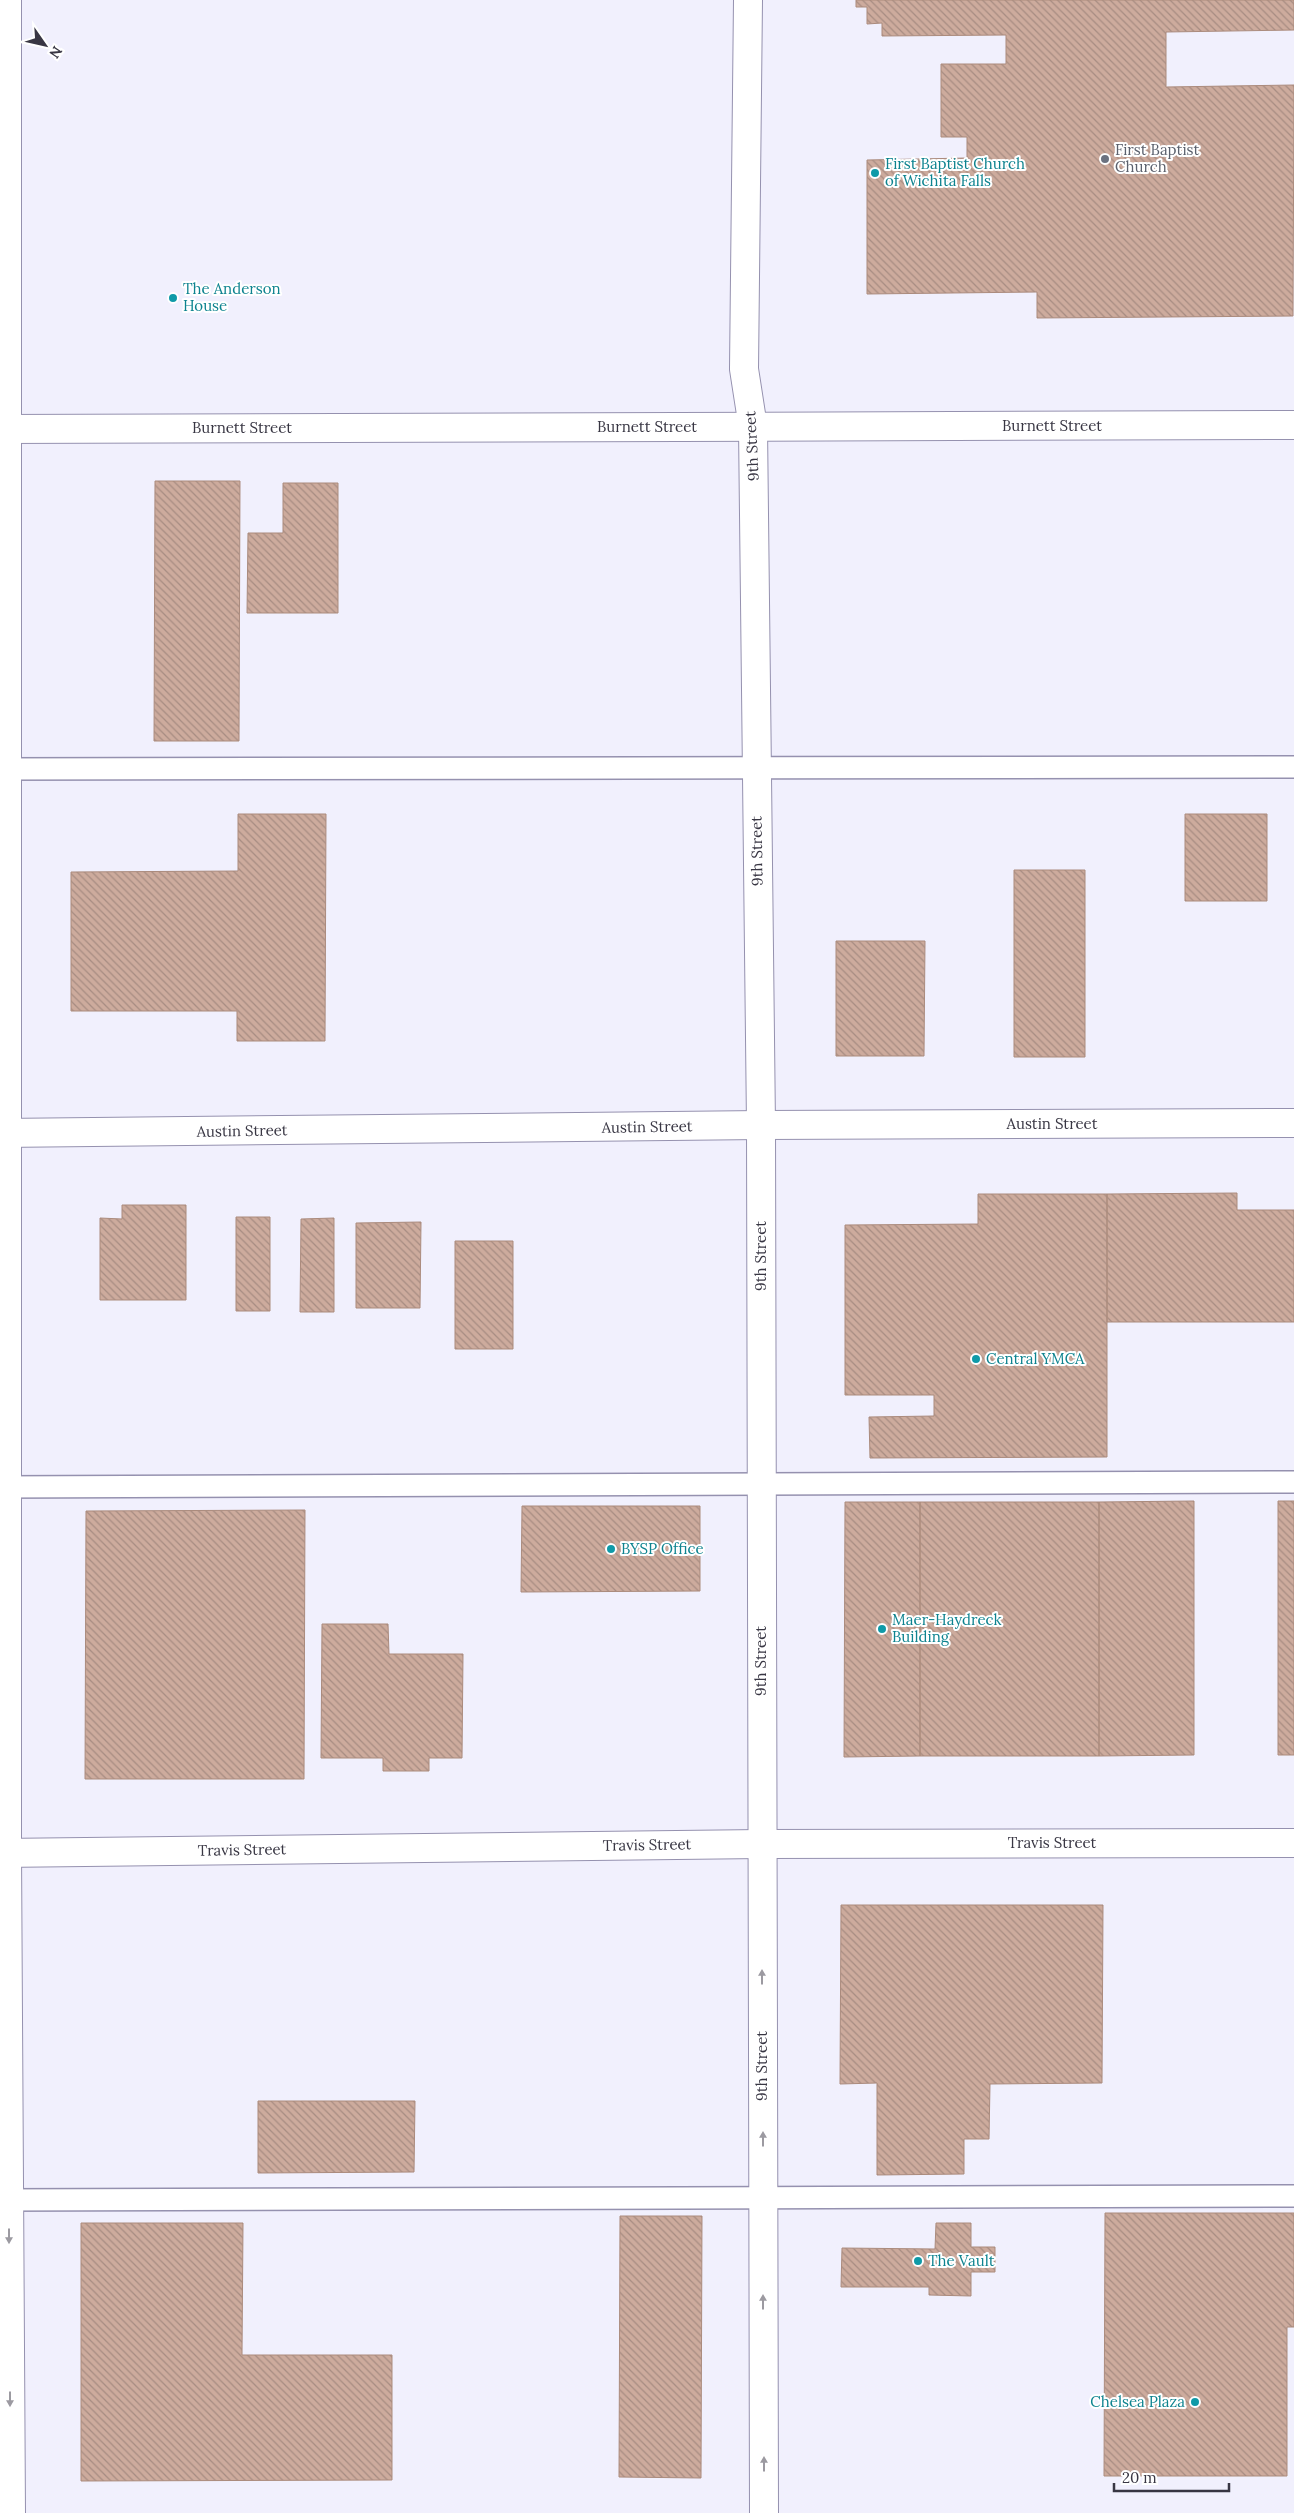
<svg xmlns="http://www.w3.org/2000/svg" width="1294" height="2513" viewBox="0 0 1294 2513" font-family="Lora,serif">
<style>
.building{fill:url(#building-back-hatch);stroke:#ab8b7d}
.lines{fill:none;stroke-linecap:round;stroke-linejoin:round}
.lane-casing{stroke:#9591af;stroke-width:24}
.street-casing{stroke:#9591af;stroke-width:30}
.secondary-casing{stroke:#9591af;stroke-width:30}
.lane{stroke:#fff;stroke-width:21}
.street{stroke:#fff;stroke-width:28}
.secondary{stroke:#fff;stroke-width:28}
.oneway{fill:#9c9aa1}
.worship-dot{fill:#6b7280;stroke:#fff;stroke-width:2}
.culture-dot{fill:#0f9aa8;stroke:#fff;stroke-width:2}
.labels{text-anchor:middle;stroke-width:4;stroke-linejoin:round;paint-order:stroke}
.worship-label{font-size:15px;fill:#5b616d;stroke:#fff;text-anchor:start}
.culture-label{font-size:15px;fill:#0d838f;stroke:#fff;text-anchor:start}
.street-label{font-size:15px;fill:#383643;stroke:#fff}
</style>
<defs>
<pattern id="building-back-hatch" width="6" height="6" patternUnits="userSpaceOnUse" patternTransform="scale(1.25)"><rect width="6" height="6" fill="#cdab9d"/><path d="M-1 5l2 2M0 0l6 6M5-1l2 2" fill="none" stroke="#a78c82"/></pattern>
</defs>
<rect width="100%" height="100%" fill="#f1f0fd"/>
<path class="building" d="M 856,0 L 1294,0 L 1294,30 L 1166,32 L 1166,87 L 1294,85 L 1293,316 L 1037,318 L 1037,292 L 867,294 L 867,160 L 967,158 L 967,137 L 941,137 L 941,64 L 1006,64 L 1006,35 L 882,36 L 882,23 L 867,24 L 867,7 L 856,7 Z
M 155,481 L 240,481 L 239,741 L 154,741 Z
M 283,483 L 338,483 L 338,613 L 247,613 L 248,533 L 283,533 Z
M 238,814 L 326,814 L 325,1041 L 237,1041 L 237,1011 L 71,1011 L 71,872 L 238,871 Z
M 1185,814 L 1267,814 L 1267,901 L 1185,901 Z
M 1014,870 L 1085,870 L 1085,1057 L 1014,1057 Z
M 836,941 L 925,941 L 924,1056 L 836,1056 Z
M 1237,1193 L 1237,1210 L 1294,1210 L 1294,1322 L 1107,1322 L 1107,1194 Z
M 978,1194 L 1107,1194 L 1107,1457 L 870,1458 L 869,1417 L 934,1416 L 934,1395 L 845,1395 L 845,1225 L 978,1224 Z
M 122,1205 L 186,1205 L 186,1300 L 100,1300 L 100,1218 L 122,1219 Z
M 236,1217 L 270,1217 L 270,1311 L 236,1311 Z
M 334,1218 L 334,1312 L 300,1312 L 301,1219 Z
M 421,1222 L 420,1308 L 356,1308 L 356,1223 Z
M 455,1241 L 513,1241 L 513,1349 L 455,1349 Z
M 1194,1501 L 1194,1755 L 1099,1756 L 1099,1502 Z
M 1278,1501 L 1294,1501 L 1294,1755 L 1278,1755 Z
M 845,1502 L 920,1502 L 920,1756 L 844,1757 Z
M 920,1502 L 1099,1502 L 1099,1756 L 920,1756 Z
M 522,1506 L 700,1506 L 700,1591 L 521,1592 Z
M 305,1510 L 304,1779 L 85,1779 L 86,1511 Z
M 322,1624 L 388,1624 L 389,1654 L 463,1654 L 462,1758 L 429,1758 L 429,1771 L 383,1771 L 383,1758 L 321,1758 Z
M 841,1905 L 1103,1905 L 1102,2083 L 990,2084 L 989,2139 L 964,2139 L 964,2174 L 877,2175 L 877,2083 L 840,2084 Z
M 258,2101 L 415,2101 L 414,2172 L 258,2173 Z
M 1105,2213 L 1294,2213 L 1294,2327 L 1287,2327 L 1287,2476 L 1104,2476 Z
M 620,2216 L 702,2216 L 701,2478 L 619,2477 Z
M 81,2223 L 243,2223 L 242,2355 L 392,2355 L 392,2480 L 81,2481 Z
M 936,2223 L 971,2223 L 971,2247 L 995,2247 L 995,2272 L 971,2272 L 971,2296 L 929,2295 L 929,2287 L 841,2287 L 842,2248 L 935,2249 Z"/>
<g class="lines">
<g class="lane-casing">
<path id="lane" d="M 0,769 L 1294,767
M 0,1487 L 1294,1482
M 0,2200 L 1294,2196"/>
</g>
<g class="street-casing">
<path id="street" d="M 0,429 L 1294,425
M 0,1133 L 761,1125 L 1294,1123
M 0,1853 L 761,1844 L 1294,1843"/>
</g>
<g class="secondary-casing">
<path id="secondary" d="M 7,0 L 7,1853 L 11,2513
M 748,0 L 744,369 L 753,427 L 761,1125 L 764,2513"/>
</g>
<use href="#lane" class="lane"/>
<use href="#street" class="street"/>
<use href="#secondary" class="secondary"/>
</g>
<defs><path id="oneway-solid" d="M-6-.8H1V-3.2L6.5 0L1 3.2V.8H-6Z" transform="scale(1.25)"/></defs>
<g class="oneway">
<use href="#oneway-solid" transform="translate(762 1977) rotate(-90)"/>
<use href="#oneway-solid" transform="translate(763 2139) rotate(-90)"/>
<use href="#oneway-solid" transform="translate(9 2236) rotate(90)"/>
<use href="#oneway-solid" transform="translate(763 2302) rotate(-90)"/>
<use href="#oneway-solid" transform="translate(10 2399) rotate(90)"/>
<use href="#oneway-solid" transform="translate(764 2464) rotate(-90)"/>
</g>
<circle class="worship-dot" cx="1105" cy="159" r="5"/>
<g class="culture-dot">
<circle cx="875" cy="173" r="5"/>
<circle cx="173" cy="298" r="5"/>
<circle cx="976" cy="1359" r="5"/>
<circle cx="611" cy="1549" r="5"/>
<circle cx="882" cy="1629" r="5"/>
<circle cx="918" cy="2261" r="5"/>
<circle cx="1195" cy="2402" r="5"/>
</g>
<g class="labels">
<g class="worship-label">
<text x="1115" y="155">First Baptist<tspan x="1115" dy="17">Church</tspan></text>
</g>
<g class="culture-label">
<text x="885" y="169">First Baptist Church<tspan x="885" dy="17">of Wichita Falls</tspan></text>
<text x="183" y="294">The Anderson<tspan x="183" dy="17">House</tspan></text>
<text x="986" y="1364">Central YMCA</text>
<text x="621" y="1554">BYSP Office</text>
<text x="892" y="1625">Maer-Haydreck<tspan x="892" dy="17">Building</tspan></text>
<text x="928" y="2266">The Vault</text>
<text x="1185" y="2407" text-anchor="end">Chelsea Plaza</text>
</g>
<g class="street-label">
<text x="1052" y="431">Burnett Street</text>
<text x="647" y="432">Burnett Street</text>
<text x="242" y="433">Burnett Street</text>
<text transform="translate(752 446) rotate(-93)" y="5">9th Street</text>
<text transform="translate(757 851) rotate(-91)" y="5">9th Street</text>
<text x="1052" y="1129">Austin Street</text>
<text transform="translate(647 1127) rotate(-1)" y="5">Austin Street</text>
<text transform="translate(242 1131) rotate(-1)" y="5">Austin Street</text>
<text transform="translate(761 1256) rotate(-90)" y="5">9th Street</text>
<text transform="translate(761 1661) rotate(-90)" y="5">9th Street</text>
<text x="1052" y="1848">Travis Street</text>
<text transform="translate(647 1845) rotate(-1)" y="5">Travis Street</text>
<text transform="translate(242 1850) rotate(-1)" y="5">Travis Street</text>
<text transform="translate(762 2066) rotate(-90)" y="5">9th Street</text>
</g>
</g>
<g transform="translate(45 45) rotate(124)" stroke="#ffffff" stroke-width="4" paint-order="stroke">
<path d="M0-4L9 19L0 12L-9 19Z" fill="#383643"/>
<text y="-8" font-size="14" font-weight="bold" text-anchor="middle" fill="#383643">N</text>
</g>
<path d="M1114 2483v8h115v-8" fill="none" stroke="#383643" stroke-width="2.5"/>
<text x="1122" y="2483" font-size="15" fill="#383643" stroke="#ffffff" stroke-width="4" paint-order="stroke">20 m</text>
</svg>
